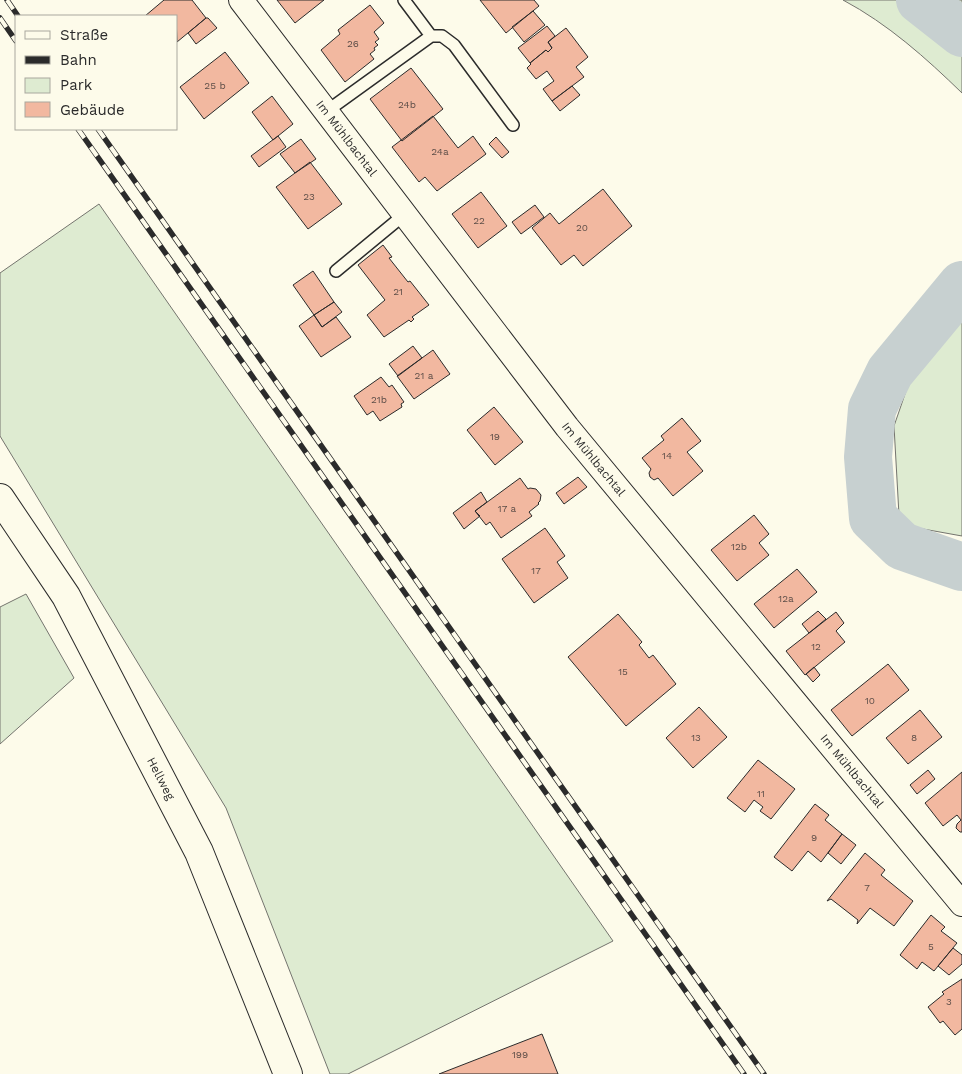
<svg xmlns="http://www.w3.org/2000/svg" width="962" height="1074" viewBox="0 0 962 1074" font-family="'Work Sans',sans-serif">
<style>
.green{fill:#deebd1;stroke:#74746e}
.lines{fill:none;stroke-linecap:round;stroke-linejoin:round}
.river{stroke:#c7d0d0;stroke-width:48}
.building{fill:#f2b8a0;stroke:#2b2b2b}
.lane-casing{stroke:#2b2b2b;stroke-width:14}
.street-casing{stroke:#2b2b2b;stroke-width:26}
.secondary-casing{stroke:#2b2b2b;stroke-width:30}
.lane{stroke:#fdfbea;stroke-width:11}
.street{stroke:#fdfbea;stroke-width:24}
.secondary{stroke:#fdfbea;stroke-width:28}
.rail-casing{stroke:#2b2b2b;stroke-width:5.5}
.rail{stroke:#fdfbea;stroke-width:4;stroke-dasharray:11;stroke-linecap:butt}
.labels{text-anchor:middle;stroke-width:4;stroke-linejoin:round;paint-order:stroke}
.number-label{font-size:10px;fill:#5d4e48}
.street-label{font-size:12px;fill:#2b2b2b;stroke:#fdfbea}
</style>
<rect width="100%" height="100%" fill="#fdfbea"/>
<path class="green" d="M 843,0 L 962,0 L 962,93 C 926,58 888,24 843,0 Z
M 99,204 L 613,941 L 348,1074 L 330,1074 L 226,808 L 0,436 L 0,273 Z
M 962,317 L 962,536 L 912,527 L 899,515 L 894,426 L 914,368 Z
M 26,594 L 74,678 L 0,744 L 0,607 Z"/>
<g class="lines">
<path class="river" d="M 920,0 L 962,33
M 962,285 L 890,372 L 872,409 L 868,457 L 873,518 L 902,546 L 962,567"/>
</g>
<path class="building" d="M 164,0 L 192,0 L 206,18 L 177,42 L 176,16 L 145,16 Z
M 277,0 L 324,0 L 295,23 Z
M 480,0 L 534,0 L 539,6 L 506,33 Z
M 370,5 L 384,23 L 374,32 L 379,39 L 375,42 L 378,45 L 374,48 L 375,50 L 370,54 L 374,59 L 345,82 L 321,50 L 340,34 L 338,30 Z
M 533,11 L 545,25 L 524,42 L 512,27 Z
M 206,18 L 208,18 L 217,28 L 196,44 L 188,33 Z
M 547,26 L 555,36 L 548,42 L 552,48 L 548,52 L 546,50 L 530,63 L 518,48 Z
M 566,28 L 588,57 L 576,67 L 584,77 L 552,101 L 543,89 L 554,81 L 547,71 L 536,79 L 527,68 L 531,64 L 530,63 L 546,50 L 548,52 L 552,48 L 548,42 Z
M 225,52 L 249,83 L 204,119 L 180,87 Z
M 411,68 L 443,109 L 402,141 L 370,99 Z
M 572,86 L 580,95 L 560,111 L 552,101 Z
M 272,96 L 293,124 L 273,140 L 252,112 Z
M 433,116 L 458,148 L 473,136 L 486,154 L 437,191 L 425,177 L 419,182 L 392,147 Z
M 278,136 L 286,147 L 259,167 L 251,156 Z
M 496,137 L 509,152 L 502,158 L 489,144 Z
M 301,139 L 316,159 L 295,173 L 280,154 Z
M 310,162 L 342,204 L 308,229 L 276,187 Z
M 603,189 L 632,226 L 583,266 L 574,255 L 561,265 L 532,228 L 550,213 L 559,224 Z
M 481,192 L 507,226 L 478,248 L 452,214 Z
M 535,205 L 544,217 L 521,234 L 512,222 Z
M 383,245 L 392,257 L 389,258 L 408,282 L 410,281 L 429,305 L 412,317 L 414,319 L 411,322 L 409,320 L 384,337 L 367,315 L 385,300 L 358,265 Z
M 313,271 L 334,302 L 314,315 L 293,285 Z
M 334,302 L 342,312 L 322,327 L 314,315 Z
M 314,315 L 322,327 L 336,317 L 351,337 L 321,357 L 299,326 Z
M 413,346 L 422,358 L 398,376 L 389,364 Z
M 433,350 L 450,374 L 414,399 L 397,376 Z
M 381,377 L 389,387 L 392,385 L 404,402 L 401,404 L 402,407 L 380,421 L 373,411 L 367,415 L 354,396 Z
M 494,407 L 523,442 L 495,465 L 467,430 Z
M 682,418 L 701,441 L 687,452 L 703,471 L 673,496 L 658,478 L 654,480 L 650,477 L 649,473 L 651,469 L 642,458 L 664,440 L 661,436 Z
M 578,477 L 587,487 L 564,504 L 556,493 Z
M 520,478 L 528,489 L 530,488 L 536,489 L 541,495 L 540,501 L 538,503 L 539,504 L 529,512 L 532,516 L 501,538 L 490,522 L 486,525 L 475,511 Z
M 481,492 L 487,502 L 475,511 L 480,516 L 464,529 L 453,513 Z
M 754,515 L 769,534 L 759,543 L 769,555 L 737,581 L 711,550 Z
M 545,528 L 565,556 L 557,562 L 568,578 L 534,603 L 502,559 Z
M 797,569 L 817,592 L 774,628 L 754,604 Z
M 818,611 L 826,619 L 809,633 L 802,624 Z
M 836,612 L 844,623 L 836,631 L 845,642 L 805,675 L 786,651 Z
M 618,614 L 642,642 L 639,645 L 649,658 L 653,655 L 676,684 L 626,726 L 568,657 Z
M 888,664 L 909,690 L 852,736 L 831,710 Z
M 814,667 L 820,675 L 813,682 L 806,674 Z
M 699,707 L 727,737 L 693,768 L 666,738 Z
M 920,710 L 942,737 L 908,764 L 886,738 Z
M 758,760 L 795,789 L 771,819 L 760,811 L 763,807 L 754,800 L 745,812 L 727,798 Z
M 928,770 L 935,779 L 917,794 L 910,785 Z
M 962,772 L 962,832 L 960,832 L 956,828 L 957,824 L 961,820 L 957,815 L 943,826 L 925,803 Z
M 815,804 L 829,815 L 825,820 L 842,834 L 821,862 L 808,851 L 792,871 L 774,857 Z
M 842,834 L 856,845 L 841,864 L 828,853 Z
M 865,853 L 885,870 L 881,875 L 913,901 L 894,926 L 870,908 L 857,924 L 858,920 L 831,899 L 827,901 Z
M 931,915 L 945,927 L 941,931 L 957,943 L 934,971 L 922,962 L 917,969 L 900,955 Z
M 953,948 L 962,955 L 962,964 L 949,975 L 938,966 Z
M 962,979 L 962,1029 L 955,1035 L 943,1021 L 940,1023 L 928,1007 L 944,994 L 942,992 Z
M 542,1034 L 558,1074 L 439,1074 Z"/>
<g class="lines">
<g class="lane-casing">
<path id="lane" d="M 404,0 L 431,36
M 327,111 L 431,36 L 442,36 L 454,45 L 513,125
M 336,271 L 405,214"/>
</g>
<g class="street-casing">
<g id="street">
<path id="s1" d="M 241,0 L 567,427 L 962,904"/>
</g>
</g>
<g class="secondary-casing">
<g id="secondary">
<path id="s2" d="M 0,498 L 66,596 L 199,852 L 288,1074"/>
</g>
</g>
<use href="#lane" class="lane"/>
<use href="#street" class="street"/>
<use href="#secondary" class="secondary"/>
<g class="rail-casing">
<path id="rail" d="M 7,0 L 18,16
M 0,18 L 16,41
M 78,129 L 744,1074
M 98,129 L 764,1074"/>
</g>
<use href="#rail" class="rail"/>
</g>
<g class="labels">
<g class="number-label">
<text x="353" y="47">26</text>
<text x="215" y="89">25 b</text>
<text x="407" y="108">24b</text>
<text x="440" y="155">24a</text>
<text x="309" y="200">23</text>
<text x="479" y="224">22</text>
<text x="582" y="231">20</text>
<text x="398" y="295">21</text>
<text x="424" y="379">21 a</text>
<text x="379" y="403">21b</text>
<text x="495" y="440">19</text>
<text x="667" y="459">14</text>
<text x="507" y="512">17 a</text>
<text x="739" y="550">12b</text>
<text x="536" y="574">17</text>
<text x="786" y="602">12a</text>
<text x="816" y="650">12</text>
<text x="623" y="675">15</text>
<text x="870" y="704">10</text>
<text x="696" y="741">13</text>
<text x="914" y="741">8</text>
<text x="761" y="797">11</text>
<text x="814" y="841">9</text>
<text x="867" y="891">7</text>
<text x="931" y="950">5</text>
<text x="949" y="1005">3</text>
<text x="520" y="1058">199</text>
</g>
<g class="street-label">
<text dy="4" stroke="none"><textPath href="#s1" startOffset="174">Im Mühlbachtal</textPath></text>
<text dy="4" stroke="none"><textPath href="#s1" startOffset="579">Im Mühlbachtal</textPath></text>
<text dy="4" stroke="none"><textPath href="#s1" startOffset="984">Im Mühlbachtal</textPath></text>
<text dy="4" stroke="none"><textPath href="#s2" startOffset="324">Hellweg</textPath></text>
</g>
</g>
<rect x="15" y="15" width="162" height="115" fill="#fdfbea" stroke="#a9a89e"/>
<rect x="25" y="31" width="25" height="8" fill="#fdfbea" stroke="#a9a89e"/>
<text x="60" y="40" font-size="15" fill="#2b2b2b">Straße</text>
<rect x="25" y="56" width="25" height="8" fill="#2b2b2b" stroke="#a9a89e"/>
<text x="60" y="65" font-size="15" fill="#2b2b2b">Bahn</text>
<rect x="25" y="78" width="25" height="15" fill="#deebd1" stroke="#a9a89e"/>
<text x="60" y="90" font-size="15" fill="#2b2b2b">Park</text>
<rect x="25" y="102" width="25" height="15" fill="#f2b8a0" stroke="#a9a89e"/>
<text x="60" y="115" font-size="15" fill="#2b2b2b">Gebäude</text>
</svg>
